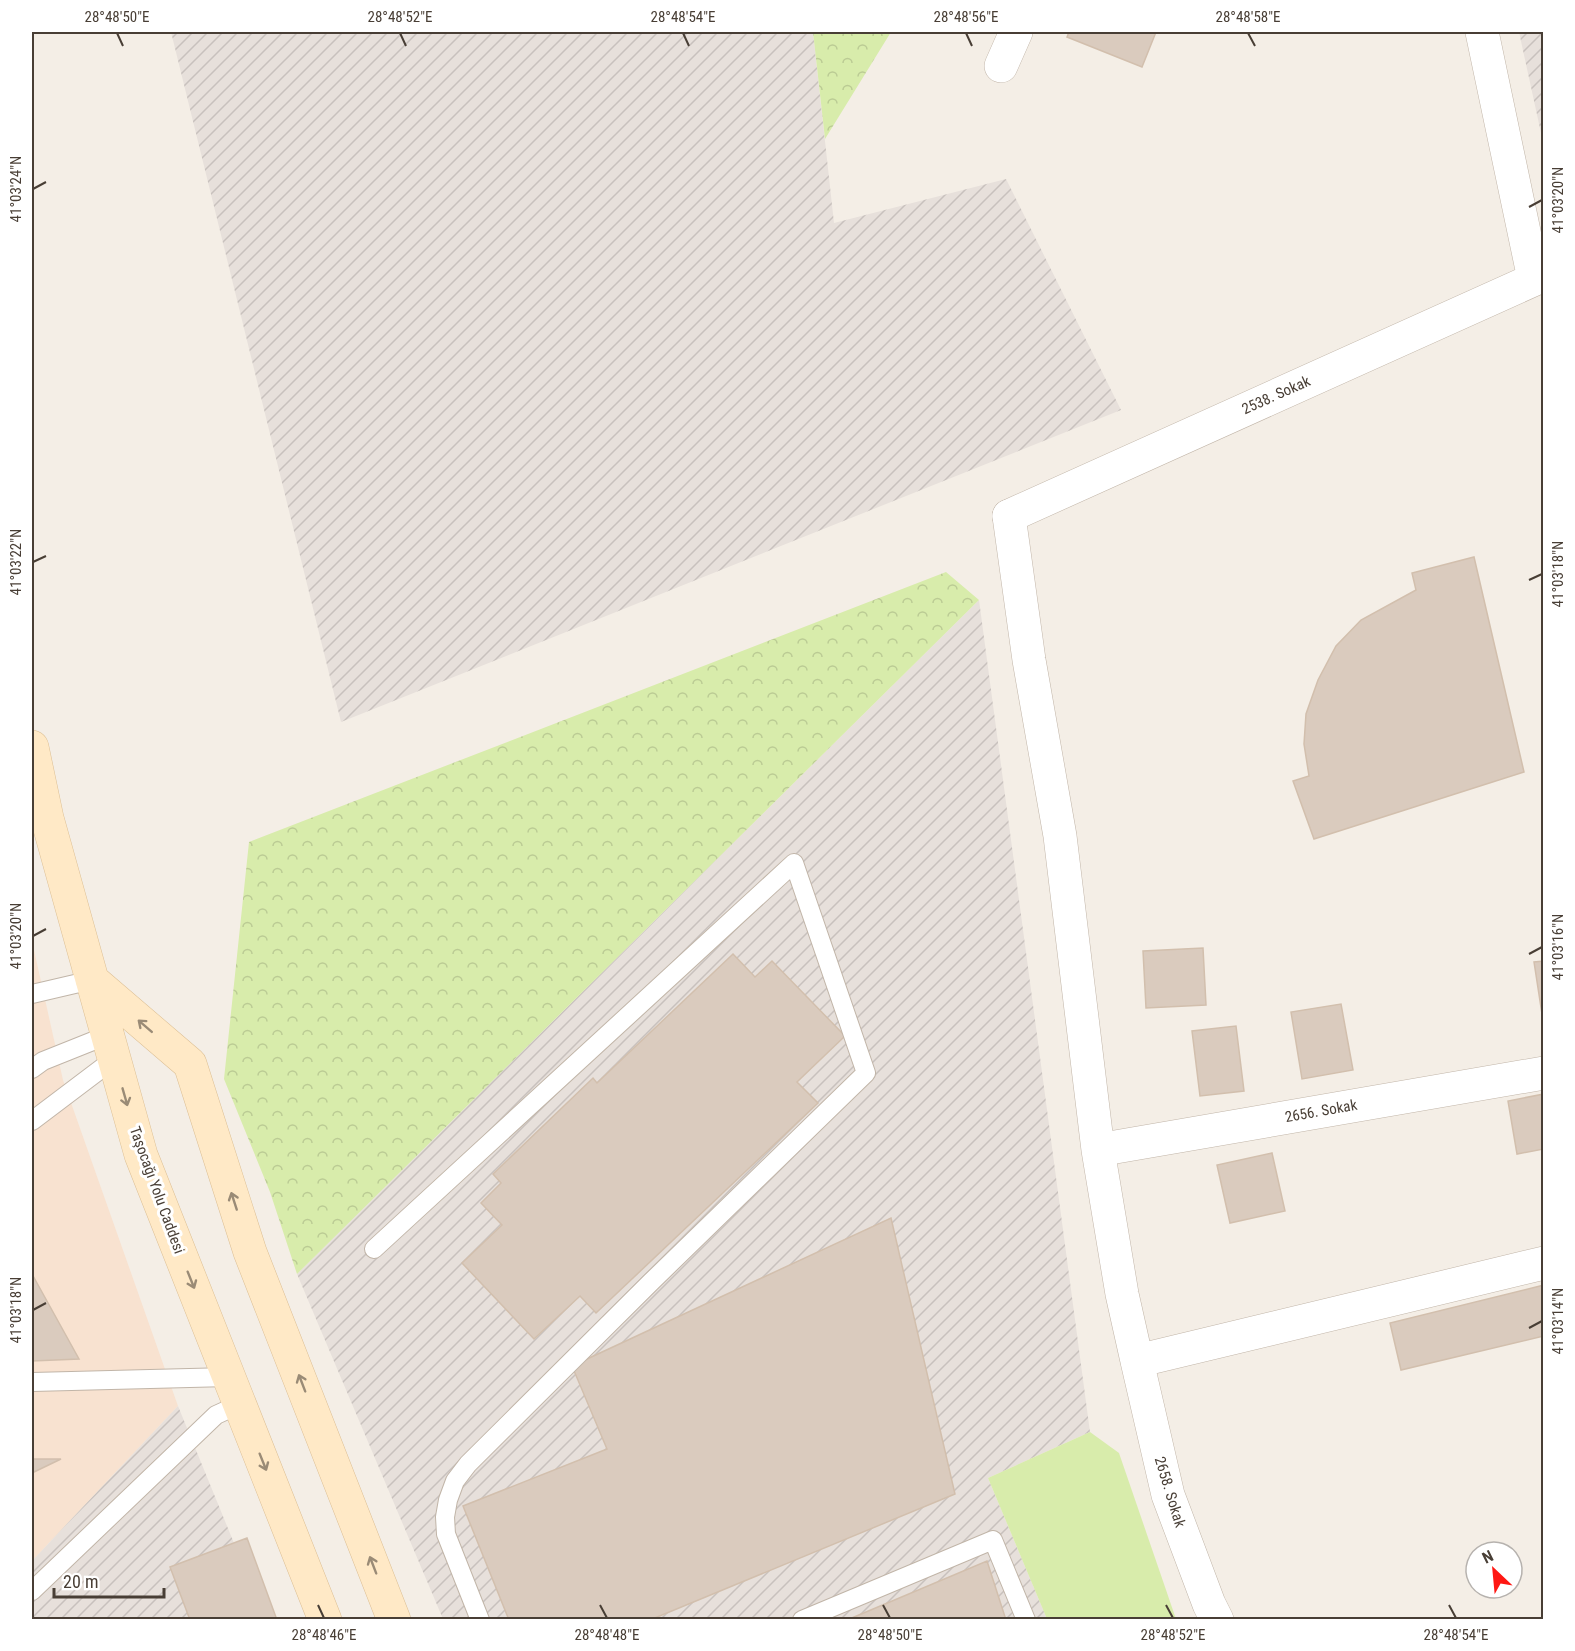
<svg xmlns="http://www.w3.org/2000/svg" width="1575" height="1651" viewBox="0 0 1575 1651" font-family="'Roboto Condensed',sans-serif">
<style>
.commercial{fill:#f8e2d0}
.industrial{fill:url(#industrial-furrows)}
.grass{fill:#d8ecab}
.forest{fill:url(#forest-crowns)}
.building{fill:#dacbbe;stroke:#d2bfad;stroke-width:1.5}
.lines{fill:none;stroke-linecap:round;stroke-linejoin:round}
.service-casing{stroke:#c1b5a8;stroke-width:20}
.minor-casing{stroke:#c1b5a8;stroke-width:34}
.tertiary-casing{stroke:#c1b5a8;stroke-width:34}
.secondary-casing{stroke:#dcbf94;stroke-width:34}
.service{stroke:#fff;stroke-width:18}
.minor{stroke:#fff;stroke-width:33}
.tertiary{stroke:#fff;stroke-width:33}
.secondary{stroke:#ffe9c6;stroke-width:33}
.oneway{stroke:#9a8b76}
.ticks{fill:none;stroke:#483e35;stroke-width:2}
.labels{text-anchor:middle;stroke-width:6;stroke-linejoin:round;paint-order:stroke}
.street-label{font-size:15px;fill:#483e35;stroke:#fff}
.neatline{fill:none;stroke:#483e35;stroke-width:2}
.ticks-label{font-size:15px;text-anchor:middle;fill:#483e35}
</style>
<defs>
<pattern id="industrial-furrows" width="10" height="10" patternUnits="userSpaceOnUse" patternTransform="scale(1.5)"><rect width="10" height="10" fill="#e7e0db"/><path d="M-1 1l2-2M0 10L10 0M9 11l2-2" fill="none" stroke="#c8c1bd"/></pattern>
<pattern id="forest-crowns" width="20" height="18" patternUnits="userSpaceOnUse" patternTransform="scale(1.5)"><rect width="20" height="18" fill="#d8ecab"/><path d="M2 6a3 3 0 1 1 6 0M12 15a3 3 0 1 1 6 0" fill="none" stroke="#bbcb94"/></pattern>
</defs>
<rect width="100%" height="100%" fill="#f4eee6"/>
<path class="commercial" d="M 32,941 L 63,1080 L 178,1406 L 32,1561 Z"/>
<path class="industrial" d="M 171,32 L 813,32 L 834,223 L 1006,179 L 1121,410 L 341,722 Z
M 1519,32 L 1543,32 L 1544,130 L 1541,133 Z
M 979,600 L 1090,1432 L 988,1478 L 1047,1619 L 443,1619 L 297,1274 Z
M 178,1406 L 265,1619 L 32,1619 L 32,1561 Z"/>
<path class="grass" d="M 1090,1432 L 1119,1453 L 1176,1619 L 1047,1619 L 988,1478 Z"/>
<path class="forest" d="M 813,32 L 891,32 L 825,139 Z
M 946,572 L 979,600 L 297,1274 L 270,1192 L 224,1079 L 249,842 Z"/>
<path class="building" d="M 1069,32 L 1156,32 L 1142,67 L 1067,37 Z
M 1474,557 L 1524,772 L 1314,839 L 1293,781 L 1309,776 L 1304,744 L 1306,714 L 1318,680 L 1336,646 L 1361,620 L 1416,590 L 1412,573 Z
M 1203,948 L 1206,1005 L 1146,1008 L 1143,951 Z
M 733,954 L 755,977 L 772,961 L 845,1036 L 797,1082 L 818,1103 L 596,1313 L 580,1296 L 534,1339 L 462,1263 L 502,1225 L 481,1203 L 501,1183 L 493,1174 L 593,1078 L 597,1083 Z
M 1544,961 L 1544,1027 L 1534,962 Z
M 1341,1004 L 1353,1070 L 1302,1079 L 1291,1012 Z
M 1236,1026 L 1244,1091 L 1200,1096 L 1192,1031 Z
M 1544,1094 L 1544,1149 L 1517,1154 L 1508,1101 Z
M 1272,1153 L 1285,1211 L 1230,1223 L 1217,1165 Z
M 891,1218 L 955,1494 L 650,1620 L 509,1620 L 463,1506 L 607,1449 L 572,1366 Z
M 32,1274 L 79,1359 L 32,1361 Z
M 1544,1285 L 1544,1336 L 1401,1370 L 1390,1323 Z
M 32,1459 L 61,1459 L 32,1473 Z
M 247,1538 L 277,1620 L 190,1620 L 170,1567 Z
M 987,1561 L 1006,1620 L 847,1620 Z"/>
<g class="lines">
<g class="service-casing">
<path id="service" d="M 32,994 L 92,980
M 32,1069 L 43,1061 L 108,1035
M 32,1121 L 114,1059
M 374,1249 L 794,863 L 866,1073 L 651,1282 L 468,1464 L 455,1481 L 448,1500 L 445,1517 L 446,1534 L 480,1620
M 32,1382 L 229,1377
M 32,1591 L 216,1415 L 240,1404
M 802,1620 L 993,1540 L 1026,1620"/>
</g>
<g class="minor-casing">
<path id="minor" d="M 1001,66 L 1016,32
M 1009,516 L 1029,660 L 1060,836 L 1098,1150 L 1122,1294 L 1137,1361 L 1544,1263
M 1098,1150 L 1544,1073
M 1137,1361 L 1168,1495 L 1209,1604 L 1217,1620"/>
</g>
<g class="tertiary-casing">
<path id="tertiary" d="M 1482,32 L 1534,279
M 1009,516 L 1544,275"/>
</g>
<g class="secondary-casing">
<path id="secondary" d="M 32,747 L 47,818 L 141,1155 L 325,1620
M 92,980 L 190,1064 L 250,1252 L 394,1620"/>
</g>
<use href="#service" class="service"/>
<use href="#minor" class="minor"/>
<use href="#tertiary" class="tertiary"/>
<use href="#secondary" class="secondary"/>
</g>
<defs><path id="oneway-shaft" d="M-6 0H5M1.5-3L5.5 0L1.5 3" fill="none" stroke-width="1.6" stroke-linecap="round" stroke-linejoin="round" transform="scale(1.5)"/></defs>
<g class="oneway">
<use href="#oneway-shaft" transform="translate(145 1026) rotate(-139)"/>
<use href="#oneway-shaft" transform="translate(125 1097) rotate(74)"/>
<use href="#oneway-shaft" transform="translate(234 1201) rotate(-108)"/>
<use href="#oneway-shaft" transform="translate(191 1280) rotate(68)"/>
<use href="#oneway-shaft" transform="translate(302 1383) rotate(-111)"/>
<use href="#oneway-shaft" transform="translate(263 1462) rotate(68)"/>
<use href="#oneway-shaft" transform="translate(373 1565) rotate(-111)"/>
</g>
<path class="ticks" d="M 117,33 L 123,46M 400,33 L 406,46M 683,33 L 689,46M 966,33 L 972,46M 1248,33 L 1255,46M 33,189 L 46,182M 1529,207 L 1542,200M 33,562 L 46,556M 1529,580 L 1542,574M 33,936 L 46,929M 1529,954 L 1542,947M 33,1310 L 46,1303M 1529,1328 L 1542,1321M 318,1605 L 324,1618M 600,1605 L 607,1618M 883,1605 L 890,1618M 1166,1605 L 1173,1618M 1449,1605 L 1456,1618"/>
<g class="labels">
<g class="street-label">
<text transform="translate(1276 395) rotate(-24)" y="5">2538. Sokak</text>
<text transform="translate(1321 1111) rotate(-10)" y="5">2656. Sokak</text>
<text transform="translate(157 1190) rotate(70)" y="5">Taşocağı Yolu Caddesi</text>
<text transform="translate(1170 1492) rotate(73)" y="5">2658. Sokak</text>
</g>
</g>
<rect width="1575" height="1651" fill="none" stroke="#ffffff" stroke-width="66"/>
<g transform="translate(1494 1570) rotate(334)"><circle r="28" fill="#ffffff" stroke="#b6b2ae" stroke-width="1.5"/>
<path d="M0-4.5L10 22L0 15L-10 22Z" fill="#ff1713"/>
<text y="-9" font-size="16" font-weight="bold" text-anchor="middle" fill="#483e35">N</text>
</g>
<path d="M54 1588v9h110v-9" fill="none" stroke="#483e35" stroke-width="3"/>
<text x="63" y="1588" font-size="18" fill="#483e35" stroke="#ffffff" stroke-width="4.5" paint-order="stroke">20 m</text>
<rect x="33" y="33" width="1509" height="1585" class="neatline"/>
<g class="ticks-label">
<text x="117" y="22">28°48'50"E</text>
<text x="400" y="22">28°48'52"E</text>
<text x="683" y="22">28°48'54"E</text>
<text x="966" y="22">28°48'56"E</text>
<text x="1248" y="22">28°48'58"E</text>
<text transform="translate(16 189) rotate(-90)" y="5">41°03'24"N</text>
<text transform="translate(1558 200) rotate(-90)" y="5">41°03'20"N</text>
<text transform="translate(16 562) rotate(-90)" y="5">41°03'22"N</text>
<text transform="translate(1558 574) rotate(-90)" y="5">41°03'18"N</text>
<text transform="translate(16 936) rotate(-90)" y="5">41°03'20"N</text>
<text transform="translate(1558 947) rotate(-90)" y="5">41°03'16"N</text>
<text transform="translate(16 1310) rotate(-90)" y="5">41°03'18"N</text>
<text transform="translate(1558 1321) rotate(-90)" y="5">41°03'14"N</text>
<text x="324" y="1640">28°48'46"E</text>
<text x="607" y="1640">28°48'48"E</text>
<text x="890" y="1640">28°48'50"E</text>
<text x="1173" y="1640">28°48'52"E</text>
<text x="1456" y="1640">28°48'54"E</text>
</g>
</svg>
